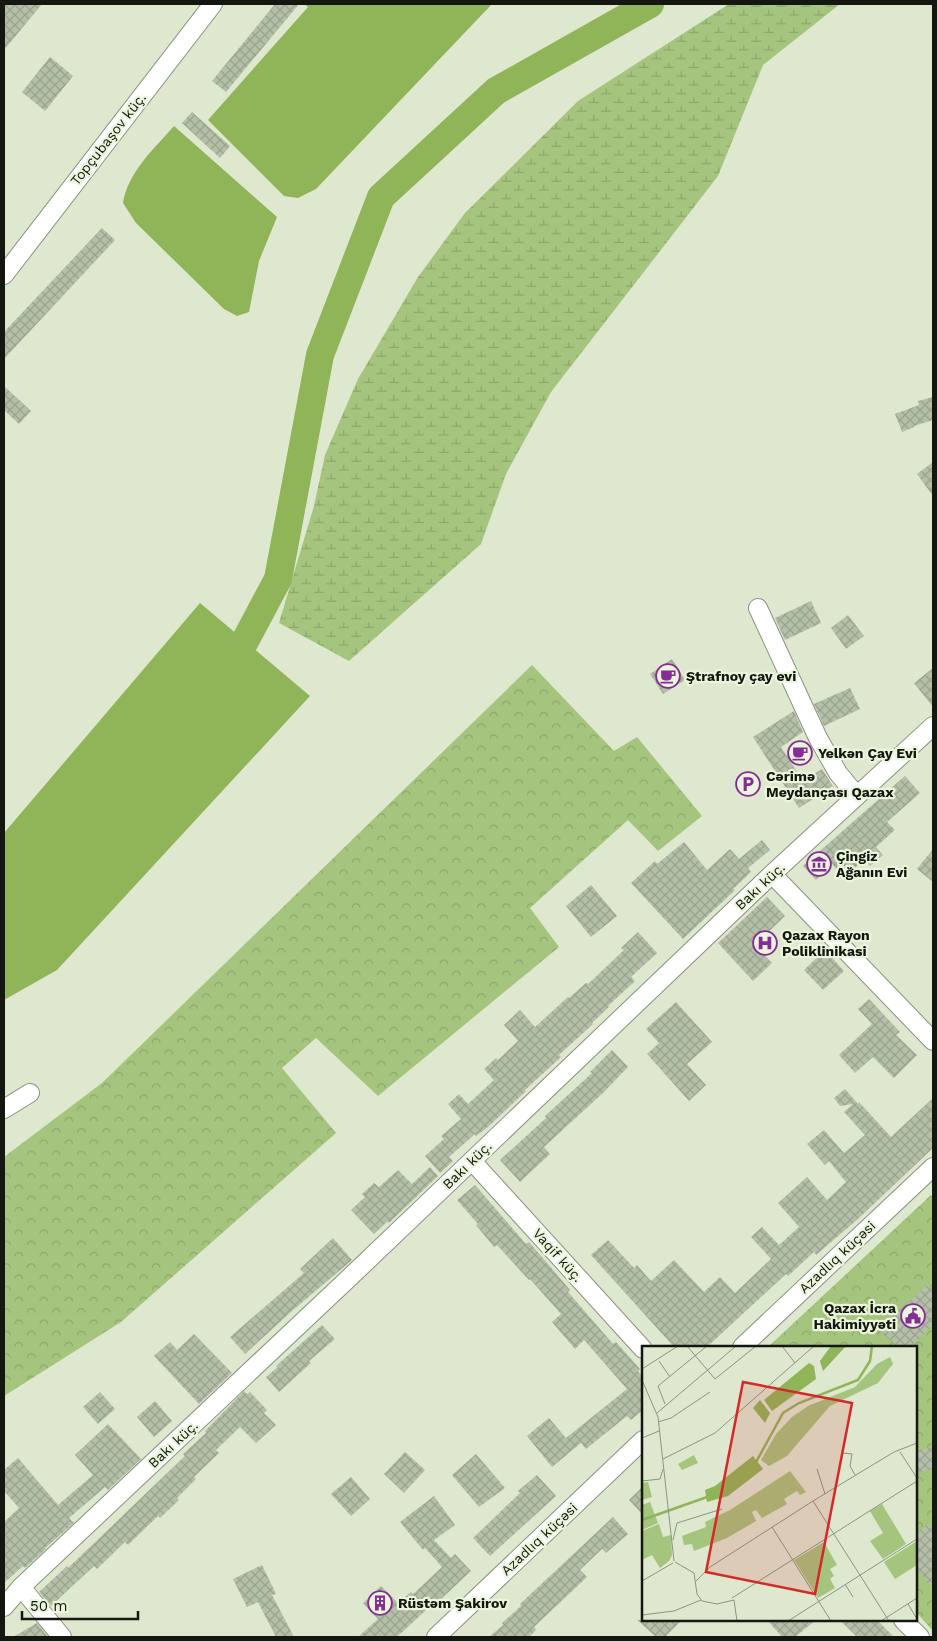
<svg xmlns="http://www.w3.org/2000/svg" width="937" height="1641" viewBox="0 0 937 1641" font-family="'Work Sans',sans-serif">
<style>
.forest{fill:url(#forest-crowns)}
.wetland{fill:url(#wetland-marsh)}
.water{fill:#8fb558}
.lines{fill:none;stroke-linecap:round;stroke-linejoin:round}
.river{stroke:#8fb558;stroke-width:28}
.building{fill:url(#building-cross-hatch)}
.minor-casing{stroke:#89937c;stroke-width:20}
.minor{stroke:#fff;stroke-width:18}
.labels{text-anchor:middle;stroke-width:4.5;stroke-linejoin:round;paint-order:stroke}
.street-label{font-size:14px;fill:#13170f;stroke:#eaf6dc}
.poi-label{font-size:14px;font-weight:bold;fill:#13170f;stroke:#eaf6dc;text-anchor:start}
.inset-river{fill:none;stroke:#8fb558;stroke-width:2.5}
.inset-road{fill:none;stroke:#8c9482;stroke-width:1}
.view{fill:#d62828;fill-opacity:0.15;stroke:#d62828;stroke-width:2.5}
.inset-edge{fill:none;stroke:#13170f;stroke-width:2.5}
</style>
<defs>
<pattern id="forest-crowns" width="20" height="18" patternUnits="userSpaceOnUse" patternTransform="scale(1.25)"><rect width="20" height="18" fill="#a5c47d"/><path d="M2 6a3 3 0 1 1 6 0M12 15a3 3 0 1 1 6 0" fill="none" stroke="#8da86b"/></pattern>
<pattern id="wetland-marsh" width="20" height="14" patternUnits="userSpaceOnUse" patternTransform="scale(1.25)"><rect width="20" height="14" fill="#a5c47d"/><path d="M1 5h8M5 5V1M11 12h8M15 12V8" fill="none" stroke="#8da86b"/></pattern>
<pattern id="building-cross-hatch" width="8" height="8" patternUnits="userSpaceOnUse" patternTransform="scale(1.25)"><rect width="8" height="8" fill="#b4bfa7"/><path d="M0 0l8 8M0 8l8-8" fill="none" stroke="#9aa38f"/></pattern>
</defs>
<rect width="100%" height="100%" fill="#dde8cf"/>
<path class="forest" d="M 532,665 L 614,751 L 637,737 L 702,816 L 658,851 L 628,820 L 530,908 L 559,947 L 378,1096 L 316,1038 L 282,1068 L 336,1133 L 121,1322 L 4,1396 L 4,1157 L 102,1083 Z
M 931,1195 L 933,1198 L 933,1631 L 916,1612 L 916,1347 L 768,1347 Z"/>
<path class="wetland" d="M 729,4 L 840,4 L 763,65 L 718,176 L 551,392 L 506,474 L 481,544 L 349,661 L 279,623 L 314,506 L 325,455 L 358,379 L 418,277 L 465,213 L 578,101 Z"/>
<path class="water" d="M 304,4 L 492,4 L 316,189 L 298,198 L 284,196 L 208,120 L 308,7 Z
M 174,126 L 277,217 L 259,261 L 249,312 L 237,316 L 224,309 L 136,223 L 123,203 C 128,172 154,149 174,126 Z
M 200,603 L 310,696 L 57,970 L 4,1000 L 4,833 Z"/>
<g class="lines">
<path class="river" d="M 227,675 L 278,579 L 320,355 L 381,197 L 496,91 L 650,4"/>
</g>
<path class="building" d="M 4,4 L 42,4 L 4,50 Z
M 275,4 L 299,4 L 226,92 L 212,81 Z
M 50,57 L 73,76 L 45,111 L 22,92 Z
M 192,112 L 230,146 L 220,158 L 182,123 Z
M 102,228 L 115,240 L 4,359 L 4,332 Z
M 4,386 L 31,411 L 19,424 L 4,410 Z
M 933,397 L 933,420 L 914,426 L 914,427 L 902,432 L 895,414 L 919,405 L 918,401 Z
M 933,462 L 933,496 L 917,474 Z
M 811,601 L 821,623 L 785,640 L 775,618 Z
M 848,615 L 864,636 L 846,649 L 831,628 Z
M 672,659 L 685,680 L 663,694 L 650,674 Z
M 933,668 L 933,707 L 914,683 Z
M 850,688 L 860,709 L 824,726 L 814,704 Z
M 794,711 L 803,732 L 781,747 L 803,781 L 822,769 L 833,786 L 799,808 L 753,737 Z
M 905,776 L 920,793 L 887,822 L 895,830 L 876,847 L 883,855 L 870,866 L 864,860 L 844,877 L 832,864 L 816,880 L 803,866 Z
M 762,840 L 770,850 L 748,868 L 751,872 L 733,889 L 735,890 L 683,939 L 631,883 L 655,861 L 657,864 L 684,842 L 707,870 L 730,849 L 739,859 Z
M 933,849 L 933,882 L 917,869 Z
M 591,885 L 617,916 L 591,937 L 566,906 Z
M 767,897 L 785,916 L 755,945 L 772,963 L 753,981 L 718,943 Z
M 638,932 L 657,953 L 631,977 L 635,981 L 608,1006 L 609,1007 L 592,1023 L 593,1024 L 559,1055 L 561,1057 L 525,1090 L 526,1091 L 488,1127 L 476,1136 L 475,1134 L 449,1157 L 453,1161 L 440,1173 L 425,1156 L 444,1139 L 441,1136 L 461,1119 L 448,1104 L 459,1094 L 468,1104 L 494,1080 L 484,1069 L 496,1058 L 498,1060 L 518,1041 L 504,1025 L 520,1010 L 535,1027 L 568,997 L 569,998 L 586,983 L 588,984 L 624,950 L 621,948 Z
M 825,950 L 844,971 L 823,990 L 804,970 Z
M 869,999 L 900,1032 L 896,1035 L 917,1055 L 894,1078 L 873,1057 L 855,1073 L 839,1055 L 872,1024 L 858,1009 Z
M 676,1002 L 712,1042 L 687,1064 L 706,1085 L 689,1101 L 647,1054 L 659,1043 L 646,1029 Z
M 612,1050 L 628,1067 L 603,1093 L 544,1147 L 550,1154 L 520,1182 L 500,1160 L 546,1118 L 545,1116 L 592,1073 L 590,1072 Z
M 845,1089 L 858,1104 L 859,1102 L 891,1137 L 933,1098 L 933,1148 L 858,1219 L 816,1255 L 814,1252 L 788,1276 L 786,1274 L 707,1347 L 674,1347 L 591,1255 L 608,1240 L 634,1268 L 637,1265 L 651,1281 L 674,1260 L 704,1292 L 720,1277 L 735,1293 L 771,1259 L 751,1237 L 762,1227 L 779,1245 L 799,1227 L 778,1203 L 807,1177 L 827,1200 L 846,1182 L 829,1161 L 825,1165 L 807,1144 L 824,1130 L 844,1153 L 865,1135 L 844,1112 L 853,1104 L 840,1106 L 834,1098 Z
M 430,1167 L 438,1176 L 389,1223 L 388,1221 L 374,1234 L 351,1210 L 365,1197 L 362,1194 L 374,1183 L 379,1187 L 398,1170 L 412,1184 Z
M 475,1185 L 526,1244 L 529,1242 L 548,1264 L 570,1290 L 568,1292 L 613,1344 L 616,1342 L 640,1369 L 638,1371 L 643,1377 L 643,1410 L 631,1420 L 627,1416 L 586,1449 L 581,1443 L 552,1467 L 527,1436 L 549,1418 L 566,1438 L 627,1389 L 584,1340 L 575,1349 L 552,1322 L 561,1314 L 530,1279 L 529,1280 L 497,1245 L 494,1247 L 476,1225 L 478,1224 L 457,1200 Z
M 333,1238 L 352,1260 L 293,1310 L 245,1354 L 230,1337 L 304,1273 L 300,1269 Z
M 928,1284 L 933,1290 L 933,1325 L 910,1347 L 897,1347 L 879,1329 Z
M 322,1325 L 335,1339 L 309,1361 L 311,1363 L 279,1392 L 266,1377 L 278,1367 L 276,1366 Z
M 194,1334 L 232,1373 L 199,1404 L 154,1356 L 170,1342 L 177,1350 Z
M 244,1391 L 247,1394 L 250,1392 L 267,1410 L 264,1413 L 276,1425 L 256,1443 L 240,1427 L 216,1450 L 219,1453 L 194,1477 L 196,1479 L 177,1498 L 179,1500 L 160,1518 L 158,1516 L 128,1545 L 125,1542 L 97,1569 L 94,1566 L 51,1606 L 39,1592 L 67,1566 L 68,1568 L 185,1456 L 183,1454 L 206,1433 L 205,1431 Z
M 100,1392 L 115,1409 L 98,1424 L 83,1407 Z
M 155,1401 L 172,1421 L 154,1437 L 137,1417 Z
M 108,1424 L 141,1459 L 108,1490 L 105,1487 L 69,1518 L 74,1523 L 45,1548 L 46,1549 L 25,1568 L 23,1566 L 4,1583 L 4,1522 L 19,1508 L 4,1491 L 4,1470 L 18,1458 L 58,1505 L 93,1475 L 75,1455 Z
M 933,1447 L 933,1469 L 916,1473 L 916,1451 Z
M 405,1452 L 425,1470 L 404,1493 L 384,1474 Z
M 476,1454 L 505,1488 L 479,1507 L 452,1475 Z
M 537,1475 L 556,1496 L 490,1556 L 473,1538 L 520,1493 L 518,1491 Z
M 351,1477 L 370,1499 L 351,1516 L 331,1494 Z
M 643,1486 L 643,1515 L 629,1500 Z
M 434,1496 L 455,1525 L 434,1540 L 451,1558 L 455,1554 L 471,1571 L 440,1600 L 438,1599 L 397,1637 L 358,1637 L 378,1619 L 363,1603 L 381,1586 L 398,1603 L 411,1592 L 413,1594 L 442,1567 L 425,1548 L 423,1550 L 400,1522 Z
M 613,1517 L 628,1534 L 606,1553 L 602,1549 L 580,1570 L 587,1577 L 534,1627 L 536,1630 L 529,1637 L 489,1637 L 503,1625 L 502,1623 L 521,1606 L 520,1604 Z
M 928,1523 L 933,1530 L 933,1588 L 916,1568 L 916,1534 Z
M 262,1565 L 276,1594 L 272,1595 L 294,1637 L 276,1637 L 258,1602 L 247,1607 L 233,1579 Z
M 637,1620 L 682,1620 L 665,1637 L 656,1637 Z
M 767,1620 L 816,1620 L 795,1637 L 782,1637 Z
M 840,1620 L 877,1620 L 894,1637 L 857,1637 Z
M 37,1623 L 48,1637 L 13,1637 Z"/>
<g class="lines">
<g class="minor-casing">
<path id="minor" d="M 4,275 L 213,4
M 758,608 L 818,738 L 838,773 L 857,796
M 772,874 L 933,1041
M 4,1109 L 30,1093
M 472,1161 L 643,1349
M 742,1347 L 933,1167
M 21,1587 L 62,1637
M 4,1607 L 21,1587 L 349,1278 L 772,874 L 933,726
M 903,1620 L 920,1637
M 436,1637 L 643,1440"/>
</g>
<use href="#minor" class="minor"/>
</g>
<defs>
<g id="cafe-ring" transform="scale(1.25)"><circle r="9.5" fill="#eaf6dc" stroke="#872b97" stroke-width="1.5"/><path d="M-5.5-4.5H6V0H3Q3 3.5 0 3.5H-2.5Q-5.5 3.5-5.5 0ZM3-3.2v2h1.7v-2ZM-6 4.5H4V6H-6Z" fill="#872b97"/></g>
<g id="parking-ring" transform="scale(1.25)"><circle r="9.5" fill="#eaf6dc" stroke="#872b97" stroke-width="1.5"/><path d="M-3.5-5.5H1a3.5 3.5 0 0 1 0 7H-1V5.5H-3.5ZM-1-3.4V-.6H.8a1.4 1.4 0 0 0 0-2.8Z" fill="#872b97"/></g>
<g id="museum-ring" transform="scale(1.25)"><circle r="9.5" fill="#eaf6dc" stroke="#872b97" stroke-width="1.5"/><path d="M0-6L6-3V-2H-6V-3ZM-5-1h2V3h-2ZM-1-1h2V3h-2ZM3-1h2V3H3ZM-6 4H6V6H-6Z" fill="#872b97"/></g>
<g id="hospital-ring" transform="scale(1.25)"><circle r="9.5" fill="#eaf6dc" stroke="#872b97" stroke-width="1.5"/><path d="M-5-5h3v3.5h4V-5h3V5h-3V1.5h-4V5h-3Z" fill="#872b97"/></g>
<g id="civic-ring" transform="scale(1.25)"><circle r="9.5" fill="#eaf6dc" stroke="#872b97" stroke-width="1.5"/><path d="M-.6-6.5H3V-4.5H.6V-3L4-1V1h2V6H-6V1h2V-1L-.6-3ZM-1.2 2.5V6h2.4V2.5Z" fill="#872b97"/></g>
<g id="building-ring" transform="scale(1.25)"><circle r="9.5" fill="#eaf6dc" stroke="#872b97" stroke-width="1.5"/><path d="M-4-6H4V6H1V3H-1V6H-4ZM-2.5-4.3h1.7v1.8h-1.7ZM.8-4.3h1.7v1.8H.8ZM-2.5-1h1.7V.8h-1.7ZM.8-1h1.7V.8H.8Z" fill="#872b97"/></g>
</defs>
<g fill-rule="evenodd">
<use href="#cafe-ring" x="668" y="676"/>
<use href="#cafe-ring" x="800" y="753"/>
<use href="#parking-ring" x="748" y="784"/>
<use href="#museum-ring" x="819" y="864"/>
<use href="#hospital-ring" x="765" y="943"/>
<use href="#civic-ring" x="913" y="1316"/>
<use href="#building-ring" x="380" y="1603"/>
</g>
<g class="labels">
<g class="street-label">
<text transform="translate(108 139) rotate(-52)" y="5">Topçubaşov küç.</text>
<text transform="translate(760 886) rotate(-43)" y="5">Bakı küç.</text>
<text transform="translate(467 1165) rotate(-44)" y="5">Bakı küç.</text>
<text transform="translate(558 1255) rotate(48)" y="5">Vaqif küç.</text>
<text transform="translate(837 1257) rotate(-43)" y="5">Azadlıq küçəsi</text>
<text transform="translate(173 1444) rotate(-43)" y="5">Bakı küç.</text>
<text transform="translate(539 1539) rotate(-43)" y="5">Azadlıq küçəsi</text>
</g>
<g class="poi-label">
<text x="686" y="681">Ştrafnoy çay evi</text>
<text x="818" y="758">Yelkən Çay Evi</text>
<text x="766" y="781">Cərimə<tspan x="766" dy="16">Meydançası Qazax</tspan></text>
<text x="836" y="861">Çingiz<tspan x="836" dy="16">Ağanın Evi</tspan></text>
<text x="782" y="940">Qazax Rayon<tspan x="782" dy="16">Poliklinikasi</tspan></text>
<text x="896" y="1313" text-anchor="end">Qazax İcra<tspan x="896" dy="16">Hakimiyyəti</tspan></text>
<text x="398" y="1608">Rüstəm Şakirov</text>
</g>
</g>
<g transform="translate(642 1346)">
<rect width="275" height="275" fill="#dde8cf"/>
<path d="M 6,136 L 10,151 L 0,154 L 0,137 Z" fill="#a5c47d"/>
<path d="M 52,109 L 56,117 L 40,124 L 36,118 ZM 148,125 L 164,146 L 158,149 L 155,145 L 142,153 L 145,158 L 120,172 L 114,164 L 110,166 L 114,175 L 85,192 L 52,205 L 50,198 L 42,199 L 40,190 L 64,181 L 63,176 L 88,164 ZM 240,158 L 264,198 L 241,213 L 228,195 L 241,187 L 228,165 ZM 17,178 L 21,191 L 29,189 L 30,209 L 27,215 L 18,222 L 10,209 L 0,214 L 0,185 ZM 275,195 L 275,219 L 253,233 L 242,216 ZM 182,196 L 195,219 L 188,223 L 192,230 L 188,233 L 193,242 L 176,252 L 152,214 Z" fill="#a5c47d"/>
<path d="M 248,11 L 251,18 L 236,37 L 188,60 L 145,110 L 127,120 L 119,114 L 134,88 L 150,71 L 166,60 L 213,41 L 235,18 ZM 8,156 L 16,177 L 0,184 L 0,159 Z" fill="#a5c47d"/>
<path d="M 189,0 L 204,0 L 181,25 L 178,15 ZM 167,17 L 172,20 L 174,33 L 130,65 L 122,54 ZM 118,54 L 128,67 L 123,77 L 111,62 ZM 111,110 L 121,123 L 86,150 L 65,156 L 63,144 L 73,140 Z" fill="#8fb558"/>
<path class="inset-river" d="M 113,118 L 141,67 L 157,57 L 216,34 L 228,15 L 230,0M 0,174 L 68,150"/>
<path class="inset-road" d="M 45,0 L 73,33 L 114,0M 140,0 L 153,17M 17,15 L 28,31M 0,23 L 36,0M 0,34 L 16,71 L 32,215M 23,58 L 16,40 L 65,0M 15,67 L 94,0M 16,76 L 29,72 L 68,46M 0,92 L 17,85M 258,106 L 275,132M 201,107 L 210,108 L 208,120 L 213,129M 21,113 L 73,87 L 172,0M 175,123 L 183,148M 0,135 L 18,133 L 21,123M 171,155 L 247,275M 130,181 L 189,275M 31,194 L 35,177 L 80,163M 33,216 L 52,227 L 55,248 L 60,255 L 75,258 L 92,254 L 95,275M 0,235 L 31,217M 54,235 L 68,221 L 171,155 L 252,106 L 275,97M 203,238 L 211,251M 90,252 L 275,135M 266,258 L 275,273M 0,269 L 32,265 L 59,254M 146,275 L 275,193M 239,275 L 275,252"/>
<path class="view" d="M 101,36 L 210,57 L 173,248 L 64,226 Z"/>
<rect width="275" height="275" class="inset-edge"/>
</g>
<rect width="937" height="1641" fill="none" stroke="#13170f" stroke-width="10"/>
<path d="M22 1611v8h116v-8" fill="none" stroke="#13170f" stroke-width="2.5"/>
<text x="30" y="1611" font-size="15" fill="#13170f" stroke="#eaf6dc" stroke-width="4" paint-order="stroke">50 m</text>
</svg>
